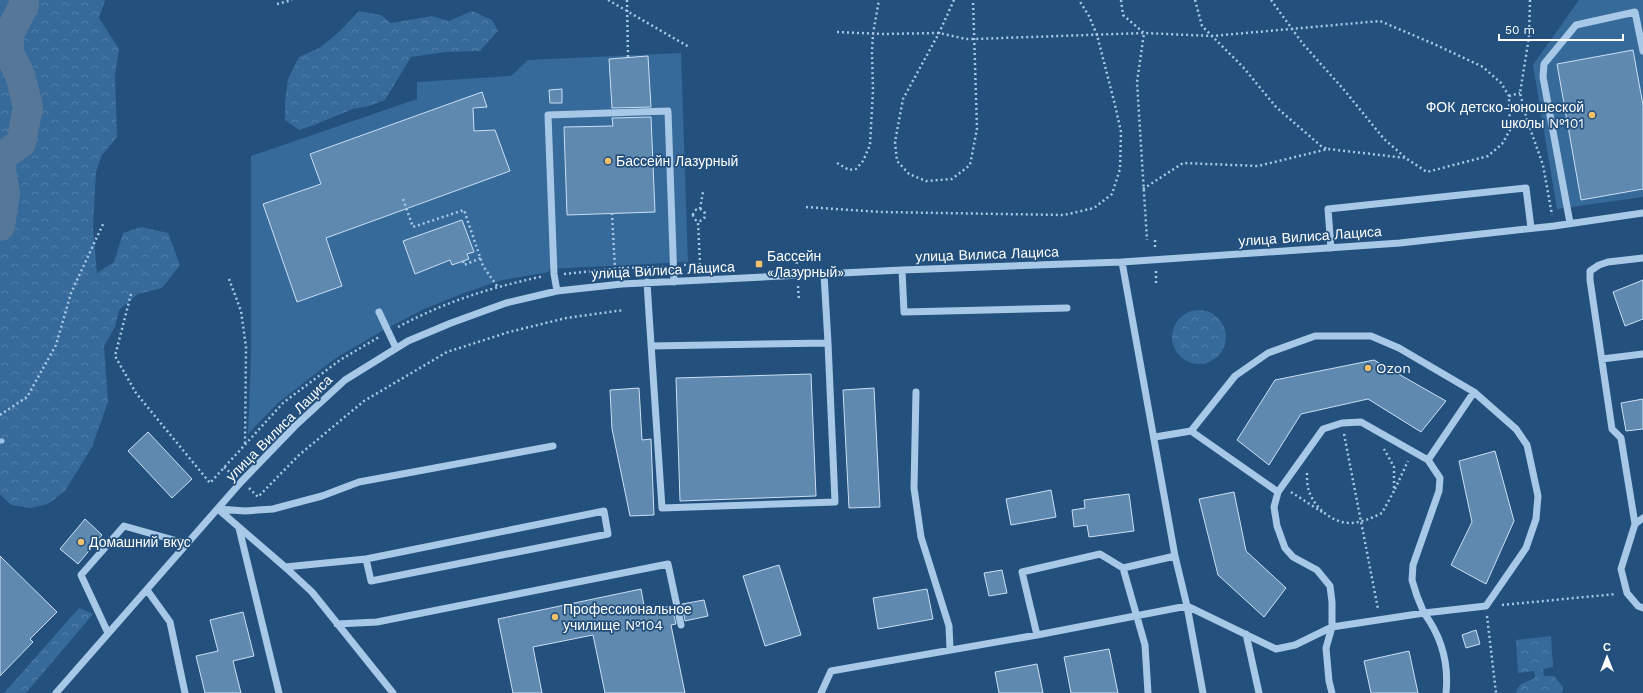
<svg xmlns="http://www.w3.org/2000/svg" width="1643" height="693" viewBox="0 0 1643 693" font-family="'Work Sans',sans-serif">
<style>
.grass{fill:#366a9a}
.forest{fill:url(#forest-crowns)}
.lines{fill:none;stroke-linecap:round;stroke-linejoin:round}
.stream{stroke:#9bc3e7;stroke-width:5}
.river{stroke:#567798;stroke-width:30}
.building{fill:#6089b0;stroke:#cae0f5}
.path{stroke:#a7c8e6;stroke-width:2.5;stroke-dasharray:2 3;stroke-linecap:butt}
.minor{stroke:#a7c8e6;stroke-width:7}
.poi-dot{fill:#f1c06a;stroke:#23507d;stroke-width:1.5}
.labels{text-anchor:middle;stroke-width:3.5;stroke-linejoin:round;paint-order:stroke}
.poi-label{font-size:14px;fill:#fff;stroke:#23507d;text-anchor:start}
.street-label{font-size:14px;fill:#fff;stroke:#23507d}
</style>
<defs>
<pattern id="forest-crowns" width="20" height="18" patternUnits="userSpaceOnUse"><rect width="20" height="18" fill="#366a9a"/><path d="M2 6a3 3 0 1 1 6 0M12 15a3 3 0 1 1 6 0" fill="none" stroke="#5480a9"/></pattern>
</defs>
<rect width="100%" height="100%" fill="#23507d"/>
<path class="grass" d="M 0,0 L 26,0 L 26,1 L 0,9 Z
M 1579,0 L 1643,0 L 1643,197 L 1557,209 L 1533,65 Z
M 681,53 L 688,262 L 549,269 L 549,272 L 502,280 L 464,293 L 424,309 L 382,331 L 336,358 L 279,402 L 248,434 L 251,355 L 251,156 L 417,99 L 417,82 L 511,76 L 528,60 Z"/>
<path class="forest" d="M 26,0 L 105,0 L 99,18 L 119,49 L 115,75 L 117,137 L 102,155 L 96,172 L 93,227 L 97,273 L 114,262 L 123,233 L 141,227 L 168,233 L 180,265 L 162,288 L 138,294 L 119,310 L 115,327 L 104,346 L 108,402 L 92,447 L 65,491 L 48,504 L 31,508 L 11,505 L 0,494 L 0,9 Z
M 359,11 L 381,15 L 391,23 L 432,16 L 449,21 L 472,11 L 492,20 L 498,31 L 480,51 L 447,52 L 411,57 L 385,100 L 369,106 L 353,109 L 314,125 L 299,130 L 285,120 L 285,101 L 288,79 L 299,57 L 321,47 L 340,31 Z
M1172 337a27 27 0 1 1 54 0a27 27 0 1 1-54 0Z
M 79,608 L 93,614 L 26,693 L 4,693 Z
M 1551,636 L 1553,667 L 1543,669 L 1544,676 L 1554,676 L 1563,687 L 1562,693 L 1516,693 C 1518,683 1527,682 1535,678 L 1534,671 L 1518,673 L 1516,640 Z"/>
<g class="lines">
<path class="stream" d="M 0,441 L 2,441"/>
<path class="river" d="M 0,226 L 5,193 L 1,171 L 1,157 L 21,143 L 28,107 L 20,75 L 9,53 L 9,34 L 24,5 L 24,0"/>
</g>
<path class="building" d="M 1633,50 L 1643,105 L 1643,189 L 1581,200 L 1557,64 Z
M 648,56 L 651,107 L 612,108 L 609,59 Z
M 562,89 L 562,103 L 550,103 L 549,90 Z
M 482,92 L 487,107 L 473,108 L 474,131 L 495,130 L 510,171 L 326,238 L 342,286 L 297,302 L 263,204 L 321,184 L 310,154 Z
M 651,117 L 655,212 L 567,215 L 564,127 L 613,126 L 612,118 Z
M 462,220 L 474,252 L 467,254 L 469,259 L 452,265 L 450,260 L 415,274 L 403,241 Z
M 1643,280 L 1643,319 L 1625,326 L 1613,292 Z
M 1374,360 L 1446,401 L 1421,432 L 1368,399 L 1301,414 L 1269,465 L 1237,440 L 1275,380 Z
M 811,374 L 816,496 L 680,501 L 676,378 Z
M 639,388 L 642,440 L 651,439 L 654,515 L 630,516 L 612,429 L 610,390 Z
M 874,388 L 880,507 L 849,508 L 843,390 Z
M 1643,399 L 1643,429 L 1626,431 L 1621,403 Z
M 148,432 L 192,479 L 172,498 L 128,451 Z
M 1495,451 L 1514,521 L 1486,584 L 1451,565 L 1472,522 L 1459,461 Z
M 1051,490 L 1056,517 L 1011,525 L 1006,499 Z
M 1234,492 L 1246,551 L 1286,588 L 1264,617 L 1218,575 L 1199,499 Z
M 1129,494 L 1134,531 L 1089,537 L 1087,525 L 1074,527 L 1072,510 L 1085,508 L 1084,500 Z
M 85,519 L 102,535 L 78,564 L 60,549 Z
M 0,556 L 57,612 L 30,639 L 33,642 L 0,676 Z
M 779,565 L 801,635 L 765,646 L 743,576 Z
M 1002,570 L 1007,593 L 989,596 L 984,573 Z
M 641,589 L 645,611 L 672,606 L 676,624 L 671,625 L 685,693 L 605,693 L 593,635 L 533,647 L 542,693 L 513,693 L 498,619 Z
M 927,589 L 933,619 L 878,629 L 873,598 Z
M 704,600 L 708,616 L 685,621 L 682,604 Z
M 243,612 L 254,656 L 233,661 L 241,693 L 205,693 L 196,656 L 218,651 L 210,620 Z
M 1476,630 L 1480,644 L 1466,648 L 1462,635 Z
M 1109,649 L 1118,693 L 1071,693 L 1064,657 Z
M 1409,651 L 1418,693 L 1371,693 L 1364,661 Z
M 1037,664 L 1043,693 L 999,693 L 995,672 Z"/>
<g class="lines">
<path class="path" d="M 608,0 L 689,47
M 627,0 L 628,57
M 954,0 L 939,33 L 903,99 L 895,142 L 897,161 L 909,174 L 926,181 L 952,179 L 970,165 L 977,129 L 973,0
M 1121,0 L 1123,15 L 1144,33 L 1137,82 L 1147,240
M 1195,0 L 1202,26 L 1243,67 L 1276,107 L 1321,146 L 1327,149
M 1530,0 L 1529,37 L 1520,93 L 1527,120 L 1543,165 L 1552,215
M 277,4 L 292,0
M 837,32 L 882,34 L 939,33 L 966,39 L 974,39 L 1144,33 L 1212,36 L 1380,21 L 1434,44 L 1483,67 L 1501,83 L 1509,96 L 1510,130 L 1502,144 L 1488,156 L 1427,172 L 1407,159 L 1384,139 L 1345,91 L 1303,44 L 1271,0
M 1509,96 L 1520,93
M 837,163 L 849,170 L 856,169 L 863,161 L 870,145 L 873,91 L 872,53 L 873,34 L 879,0
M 1143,189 L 1183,163 L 1258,166 L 1328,149 L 1406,158
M 403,199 L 413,227 L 464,210 L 483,266 L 497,286
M 806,207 L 881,212 L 1064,215 L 1094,208 L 1112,194 L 1120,169 L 1121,132 L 1115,105 L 1097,35 L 1089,16 L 1079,0
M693 215a6 6 0 1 1 12 0a6 6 0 1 1-12 0Z
M 700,209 L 703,192
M 612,213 L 615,269
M 1155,240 L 1155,248
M 796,257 L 797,265
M 463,261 L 464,265 L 481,258
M 684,265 L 700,264 L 698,222
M 622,268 L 663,267
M 1156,271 L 1156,285
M 564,274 L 622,268 L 622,274
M 229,279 L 241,311 L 246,347 L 245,445
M 798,286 L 799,301
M 131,294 L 115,356 L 136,393 L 210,483 L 283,403 L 340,360 L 379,337
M 398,327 C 447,301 489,288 544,276
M 0,415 L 27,397 L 56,345 L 71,293 L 104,222
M 1344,434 L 1378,609
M 224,467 L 233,475
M 1307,473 C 1307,479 1307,486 1309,491 C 1315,509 1334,524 1352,523 C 1362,522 1372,518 1382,513 L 1394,491 L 1394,467 L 1384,449
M 249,488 L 258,497 L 299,455 L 364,401 L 447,352 L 509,332 L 566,318 L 624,310
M 1395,489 L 1408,461
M 1291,492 L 1322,512
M 1502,605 L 1616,594
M 1487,616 L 1496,693"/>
<path class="minor" d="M 1570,223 L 1543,77 L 1544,64 L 1576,25 L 1635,12 L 1643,51
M 1331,248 L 1328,209 L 1526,188 L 1531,228
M 1122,262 L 1175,556 L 1187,606 L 1203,693
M 902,270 L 904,312 L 1067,308
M 824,274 L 828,343
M 647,282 L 649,314 L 662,508 L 835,502 L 828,343 L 651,346
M 557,291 L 554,274 L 548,115 L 668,111 L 674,282
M 379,312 L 396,348
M 1602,359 L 1643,354
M 916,392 L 914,488 L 921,537 L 949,626 L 950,649
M 1191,431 L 1278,492
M 1155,437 L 1191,431 L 1235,376 L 1268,353 L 1315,336 L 1371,336 L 1399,348 L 1474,392 L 1516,429 L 1527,445 L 1538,496 L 1536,519 L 1526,548 L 1486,606 L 1424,613 L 1417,596 L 1412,580 L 1413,565 L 1439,491 L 1440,478 L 1428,460 L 1361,422 L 1342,423 L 1323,429 L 1278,492 L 1274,507 L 1277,526 L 1285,548 L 1293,557 L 1317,570 L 1330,586 L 1332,602 L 1332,627 L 1326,648 L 1329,681 L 1332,693
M 1428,460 L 1474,392
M 218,509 L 245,511 L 273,509 L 322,496 L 359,482 L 553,446
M 218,509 L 285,567 L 312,592 L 393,693
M 1643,518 L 1635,524 L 1621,569 L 1627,593 L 1638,606 L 1643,608
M 1635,524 L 1621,438 L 1612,429 L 1590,280 L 1590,271 L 1599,265 L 1608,262 L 1643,258
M 239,528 L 279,693
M 285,567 L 366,559 L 604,511 L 608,534 L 371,581 L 366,559
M 1123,568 L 1145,645 L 1148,693
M 147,590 L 170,622 L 185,693
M 337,624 L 377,622 L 668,564 L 681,625
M 108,633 L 81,575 L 124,526 L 188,544
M 1246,634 L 1259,693
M 1037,635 L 1022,572 L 1100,554 L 1123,568 L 1175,556
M 56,693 L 241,482 L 295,426 L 345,380 L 408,341 L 451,323 L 506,303 L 557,291 L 622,284 L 902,270 L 1122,262 L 1400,243 L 1554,226 L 1643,213
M 821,693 L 831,671 L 1037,635 L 1187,606 L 1276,649 L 1295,645 L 1332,627 L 1424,613 C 1441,636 1449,664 1446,693"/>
</g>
<g class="poi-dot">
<circle cx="1592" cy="115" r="4"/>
<circle cx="608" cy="161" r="4"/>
<rect x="755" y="260" width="8" height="8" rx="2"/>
<circle cx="1368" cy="368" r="4"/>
<circle cx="81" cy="542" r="4"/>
<circle cx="555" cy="617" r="4"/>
</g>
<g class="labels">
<g class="poi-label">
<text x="1584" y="112" text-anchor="end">ФОК детско-юношеской<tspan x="1584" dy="16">школы №101</tspan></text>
<text x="616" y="166">Бассейн Лазурный</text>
<text x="767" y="261">Бассейн<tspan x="767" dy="16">«Лазурный»</tspan></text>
<text x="1376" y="373">Ozon</text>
<text x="89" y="547">Домашний вкус</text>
<text x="563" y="614">Профессиональное<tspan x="563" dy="16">училище №104</tspan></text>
</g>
<g class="street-label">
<text transform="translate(1310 236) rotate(-4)" y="5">улица Вилиса Лациса</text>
<text transform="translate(987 254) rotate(-2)" y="5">улица Вилиса Лациса</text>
<text transform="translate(663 270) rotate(-3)" y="5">улица Вилиса Лациса</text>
<text transform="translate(279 428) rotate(-45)" y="5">улица Вилиса Лациса</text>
</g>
</g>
<g transform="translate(1607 657)" stroke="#23507d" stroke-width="3" paint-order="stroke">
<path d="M0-3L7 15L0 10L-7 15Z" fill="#ffffff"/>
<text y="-6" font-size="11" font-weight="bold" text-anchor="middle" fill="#ffffff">С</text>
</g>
<path d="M1499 34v6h124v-6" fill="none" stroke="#ffffff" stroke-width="2"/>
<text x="1505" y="34" font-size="12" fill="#ffffff" stroke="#23507d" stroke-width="3" paint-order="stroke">50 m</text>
</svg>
